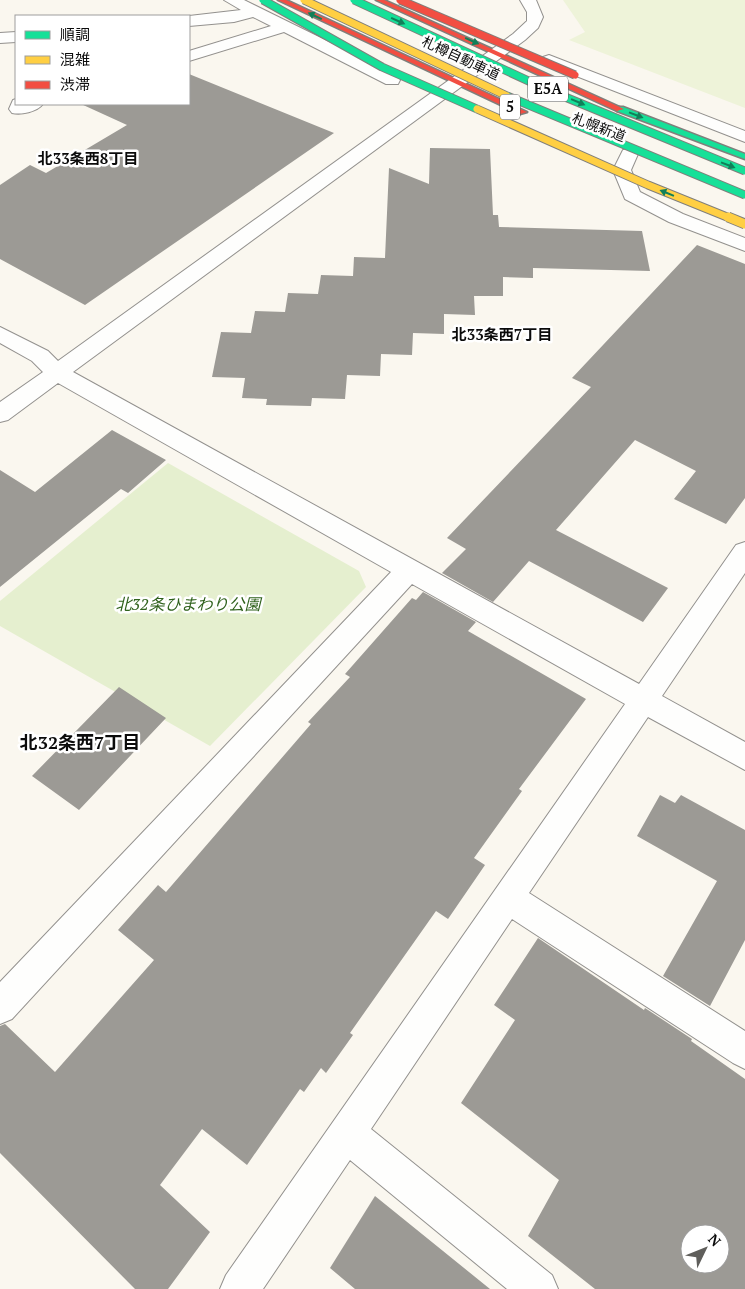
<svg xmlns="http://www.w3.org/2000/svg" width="745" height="1289" viewBox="0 0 745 1289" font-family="'PT Serif','Noto Sans JP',serif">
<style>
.green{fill:#e5efcf}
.pitch{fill:#eef3d9}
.building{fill:#9c9a95;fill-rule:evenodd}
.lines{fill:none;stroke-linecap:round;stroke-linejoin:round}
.street-casing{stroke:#93918e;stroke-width:2}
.fast-casing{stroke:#807f7b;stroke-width:3}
.jam-casing{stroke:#807f7b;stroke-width:3}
.street{fill:#fefefd;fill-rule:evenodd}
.fast{fill:#16e098;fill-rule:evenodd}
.jam{fill:#f24e42;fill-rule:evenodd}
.fast-bridge-casing{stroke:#807f7b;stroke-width:9;stroke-linecap:butt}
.slow-bridge-far1-casing{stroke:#807f7b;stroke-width:9;stroke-linecap:butt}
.slow-bridge-casing{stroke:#807f7b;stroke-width:11;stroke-linecap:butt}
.jam-bridge-casing{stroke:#807f7b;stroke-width:9;stroke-linecap:butt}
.fast-bridge{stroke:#16e098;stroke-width:7}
.slow-bridge-far1{stroke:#ffcf43;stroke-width:7}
.slow-bridge{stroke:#ffcf43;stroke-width:9}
.jam-bridge{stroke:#f24e42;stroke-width:7}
.oneway{fill:#118059}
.labels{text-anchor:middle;stroke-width:5;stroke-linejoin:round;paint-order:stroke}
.far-street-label{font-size:14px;fill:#0b0b0b;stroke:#fff}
.shield{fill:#fff;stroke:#545454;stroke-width:1}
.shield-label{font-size:15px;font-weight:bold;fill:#0b0b0b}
.far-neighbourhood-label{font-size:15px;font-weight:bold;fill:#0b0b0b;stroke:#fff}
.park-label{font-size:16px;font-style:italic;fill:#30621d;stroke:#fff}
.neighbourhood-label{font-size:18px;font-weight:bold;fill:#0b0b0b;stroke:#fff}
</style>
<rect width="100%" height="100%" fill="#faf7ef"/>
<path class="green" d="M 168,463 L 359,571 L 366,587 L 210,746 L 0,626 L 0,601 Z"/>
<path class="pitch" d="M 563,0 L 745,0 L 745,108 L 569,40 L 585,32 Z"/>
<path class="building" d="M 189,74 L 334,133 L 85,305 L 0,259 L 0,185 L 30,165 L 46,173 L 127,125 L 81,104 L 189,104 Z
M 430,148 L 490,149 L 493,215 L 498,215 L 499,227 L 642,231 L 650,271 L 533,268 L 533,278 L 503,277 L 503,296 L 474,296 L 475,315 L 444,314 L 444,334 L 413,333 L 412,355 L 381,354 L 380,376 L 347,375 L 345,399 L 312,398 L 311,406 L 266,405 L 267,399 L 242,398 L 245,378 L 212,377 L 221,332 L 251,333 L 255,311 L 285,312 L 288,293 L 318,294 L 321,275 L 353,276 L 354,257 L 385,258 L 389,168 L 429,184 Z
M 697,245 L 745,264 L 745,498 L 726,524 L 674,499 L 696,471 L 635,440 L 556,530 L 668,588 L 643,622 L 529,561 L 493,602 L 442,573 L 466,549 L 447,538 L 591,387 L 572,378 Z
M 112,430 L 166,460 L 128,493 L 121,489 L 0,587 L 0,470 L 35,492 Z
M 423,592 L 476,622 L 468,631 L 586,699 L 519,789 L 522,791 L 474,858 L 485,865 L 448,919 L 436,911 L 350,1033 L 353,1035 L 326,1073 L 321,1068 L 304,1092 L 300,1089 L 247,1165 L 202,1129 L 160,1185 L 210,1232 L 168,1289 L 135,1289 L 0,1153 L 0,1026 L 5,1024 L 55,1072 L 154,960 L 118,930 L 158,885 L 166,892 L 311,724 L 308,722 L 350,677 L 345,674 L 412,598 L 416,600 Z
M 119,687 L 166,718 L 79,810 L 32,776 Z
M 660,795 L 675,803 L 681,795 L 745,830 L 745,940 L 710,1006 L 663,976 L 717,881 L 637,836 Z
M 538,938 L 644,1010 L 645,1008 L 692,1039 L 691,1041 L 745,1079 L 745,1289 L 595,1289 L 528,1236 L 559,1180 L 461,1103 L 515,1020 L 494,1005 ZM 690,1234 L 720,1234 L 720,1264 L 690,1264 Z
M 375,1196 L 490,1289 L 355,1289 L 330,1268 Z"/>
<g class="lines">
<g class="street-casing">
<path id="street" d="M 224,0 L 244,0 L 398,76 L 400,80 L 398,84 L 386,84 L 284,32 L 189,61 L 189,51 L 271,26 L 253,17 L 234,22 L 189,26 L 189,16 L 241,10 Z
M 520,0 L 536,0 L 543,17 L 538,28 L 525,40 L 73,372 L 639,684 L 736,545 L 745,542 L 745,573 L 662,696 L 745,742 L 745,770 L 648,717 L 529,893 L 745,1031 L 745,1069 L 733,1063 L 512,919 L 371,1129 L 552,1275 L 558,1289 L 507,1289 L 350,1160 L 263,1289 L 220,1289 L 226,1275 L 625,704 L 412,584 L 12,1019 L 0,1024 L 0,982 L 391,572 L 58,383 L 8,420 L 0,422 L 0,402 L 43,372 L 32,361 L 0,343 L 0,327 L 48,351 L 58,361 L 513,34 L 527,21 L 527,12 Z
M 16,32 L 16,42 L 0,43 L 0,33 Z
M 549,55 L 745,131 L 745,142 L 543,63 L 541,60 L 543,57 Z
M 16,99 L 16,104 L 43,104 C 37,112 21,115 12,113 L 9,109 L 13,100 Z
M 629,149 L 635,150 L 638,154 L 631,170 L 640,192 L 683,214 L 745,238 L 745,251 L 669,222 L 625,199 L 613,170 L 623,150 Z"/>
</g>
<g class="fast-casing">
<path id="fast" d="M 617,107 L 623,107 L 745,154 L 745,159 L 617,111 Z"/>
</g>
<g class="jam-casing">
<path id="jam" d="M 278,0 L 286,0 L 527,112 L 520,114 Z
M 376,0 L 384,0 L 624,109 L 617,111 Z"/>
</g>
<use href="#street" class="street"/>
<use href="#fast" class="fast"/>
<use href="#jam" class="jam"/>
<g class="fast-bridge-casing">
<path id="fast-bridge" d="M 263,0 L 382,67 L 477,109
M 354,0 L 548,90 L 745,171
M 507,96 L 745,195"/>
</g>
<g class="slow-bridge-far1-casing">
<path id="slow-bridge-far1" d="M 304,0 L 507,96
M 477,109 L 648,185 L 732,219"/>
</g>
<g class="slow-bridge-casing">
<path id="slow-bridge" d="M 728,217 L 745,224"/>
</g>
<g class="jam-bridge-casing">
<path id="jam-bridge" d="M 400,0 L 575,75"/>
</g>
<use href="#fast-bridge" class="fast-bridge"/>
<use href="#slow-bridge-far1" class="slow-bridge-far1"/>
<use href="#slow-bridge" class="slow-bridge"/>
<use href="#jam-bridge" class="jam-bridge"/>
</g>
<defs><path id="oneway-solid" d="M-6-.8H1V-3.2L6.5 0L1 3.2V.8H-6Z" transform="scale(1.25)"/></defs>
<g class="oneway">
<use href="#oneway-solid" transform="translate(315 16) rotate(-155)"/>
<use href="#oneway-solid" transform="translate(398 21) rotate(24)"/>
<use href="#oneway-solid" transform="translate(472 41) rotate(24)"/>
<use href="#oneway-solid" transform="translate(578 102) rotate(23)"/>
<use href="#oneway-solid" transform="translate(636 115) rotate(21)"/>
<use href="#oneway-solid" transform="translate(728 165) rotate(21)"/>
<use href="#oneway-solid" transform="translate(667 193) rotate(-158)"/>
</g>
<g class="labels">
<g class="far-street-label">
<text transform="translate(461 58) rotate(25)" y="5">札樽自動車道</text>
<text transform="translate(599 127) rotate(21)" y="5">札幌新道</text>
</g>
<g class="shield">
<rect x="528" y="76.5" width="40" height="25" rx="4"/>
<rect x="500" y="94.5" width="20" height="25" rx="4"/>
</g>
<g class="shield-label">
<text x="548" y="94">E5A</text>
<text x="510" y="112">5</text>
</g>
<g class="far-neighbourhood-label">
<text x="88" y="164">北33条西8丁目</text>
<text x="502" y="340">北33条西7丁目</text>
</g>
<g class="park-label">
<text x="188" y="610">北32条ひまわり公園</text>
</g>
<g class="neighbourhood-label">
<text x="80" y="749">北32条西7丁目</text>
</g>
</g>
<rect x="15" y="15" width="175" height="90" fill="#ffffff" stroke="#9d9d9d"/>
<rect x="25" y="31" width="25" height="8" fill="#16e098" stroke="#9d9d9d"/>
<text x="60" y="40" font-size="15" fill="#0b0b0b">順調</text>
<rect x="25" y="56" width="25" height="8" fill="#ffcf43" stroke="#9d9d9d"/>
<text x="60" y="65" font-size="15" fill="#0b0b0b">混雑</text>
<rect x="25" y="81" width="25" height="8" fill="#f24e42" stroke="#9d9d9d"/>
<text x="60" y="90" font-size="15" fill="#0b0b0b">渋滞</text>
<g transform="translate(705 1249) rotate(47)"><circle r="24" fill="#ffffff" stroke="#9d9d9d"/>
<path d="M0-4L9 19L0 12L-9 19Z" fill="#5f5e5b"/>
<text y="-8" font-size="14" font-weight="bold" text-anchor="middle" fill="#0b0b0b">N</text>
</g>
</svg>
